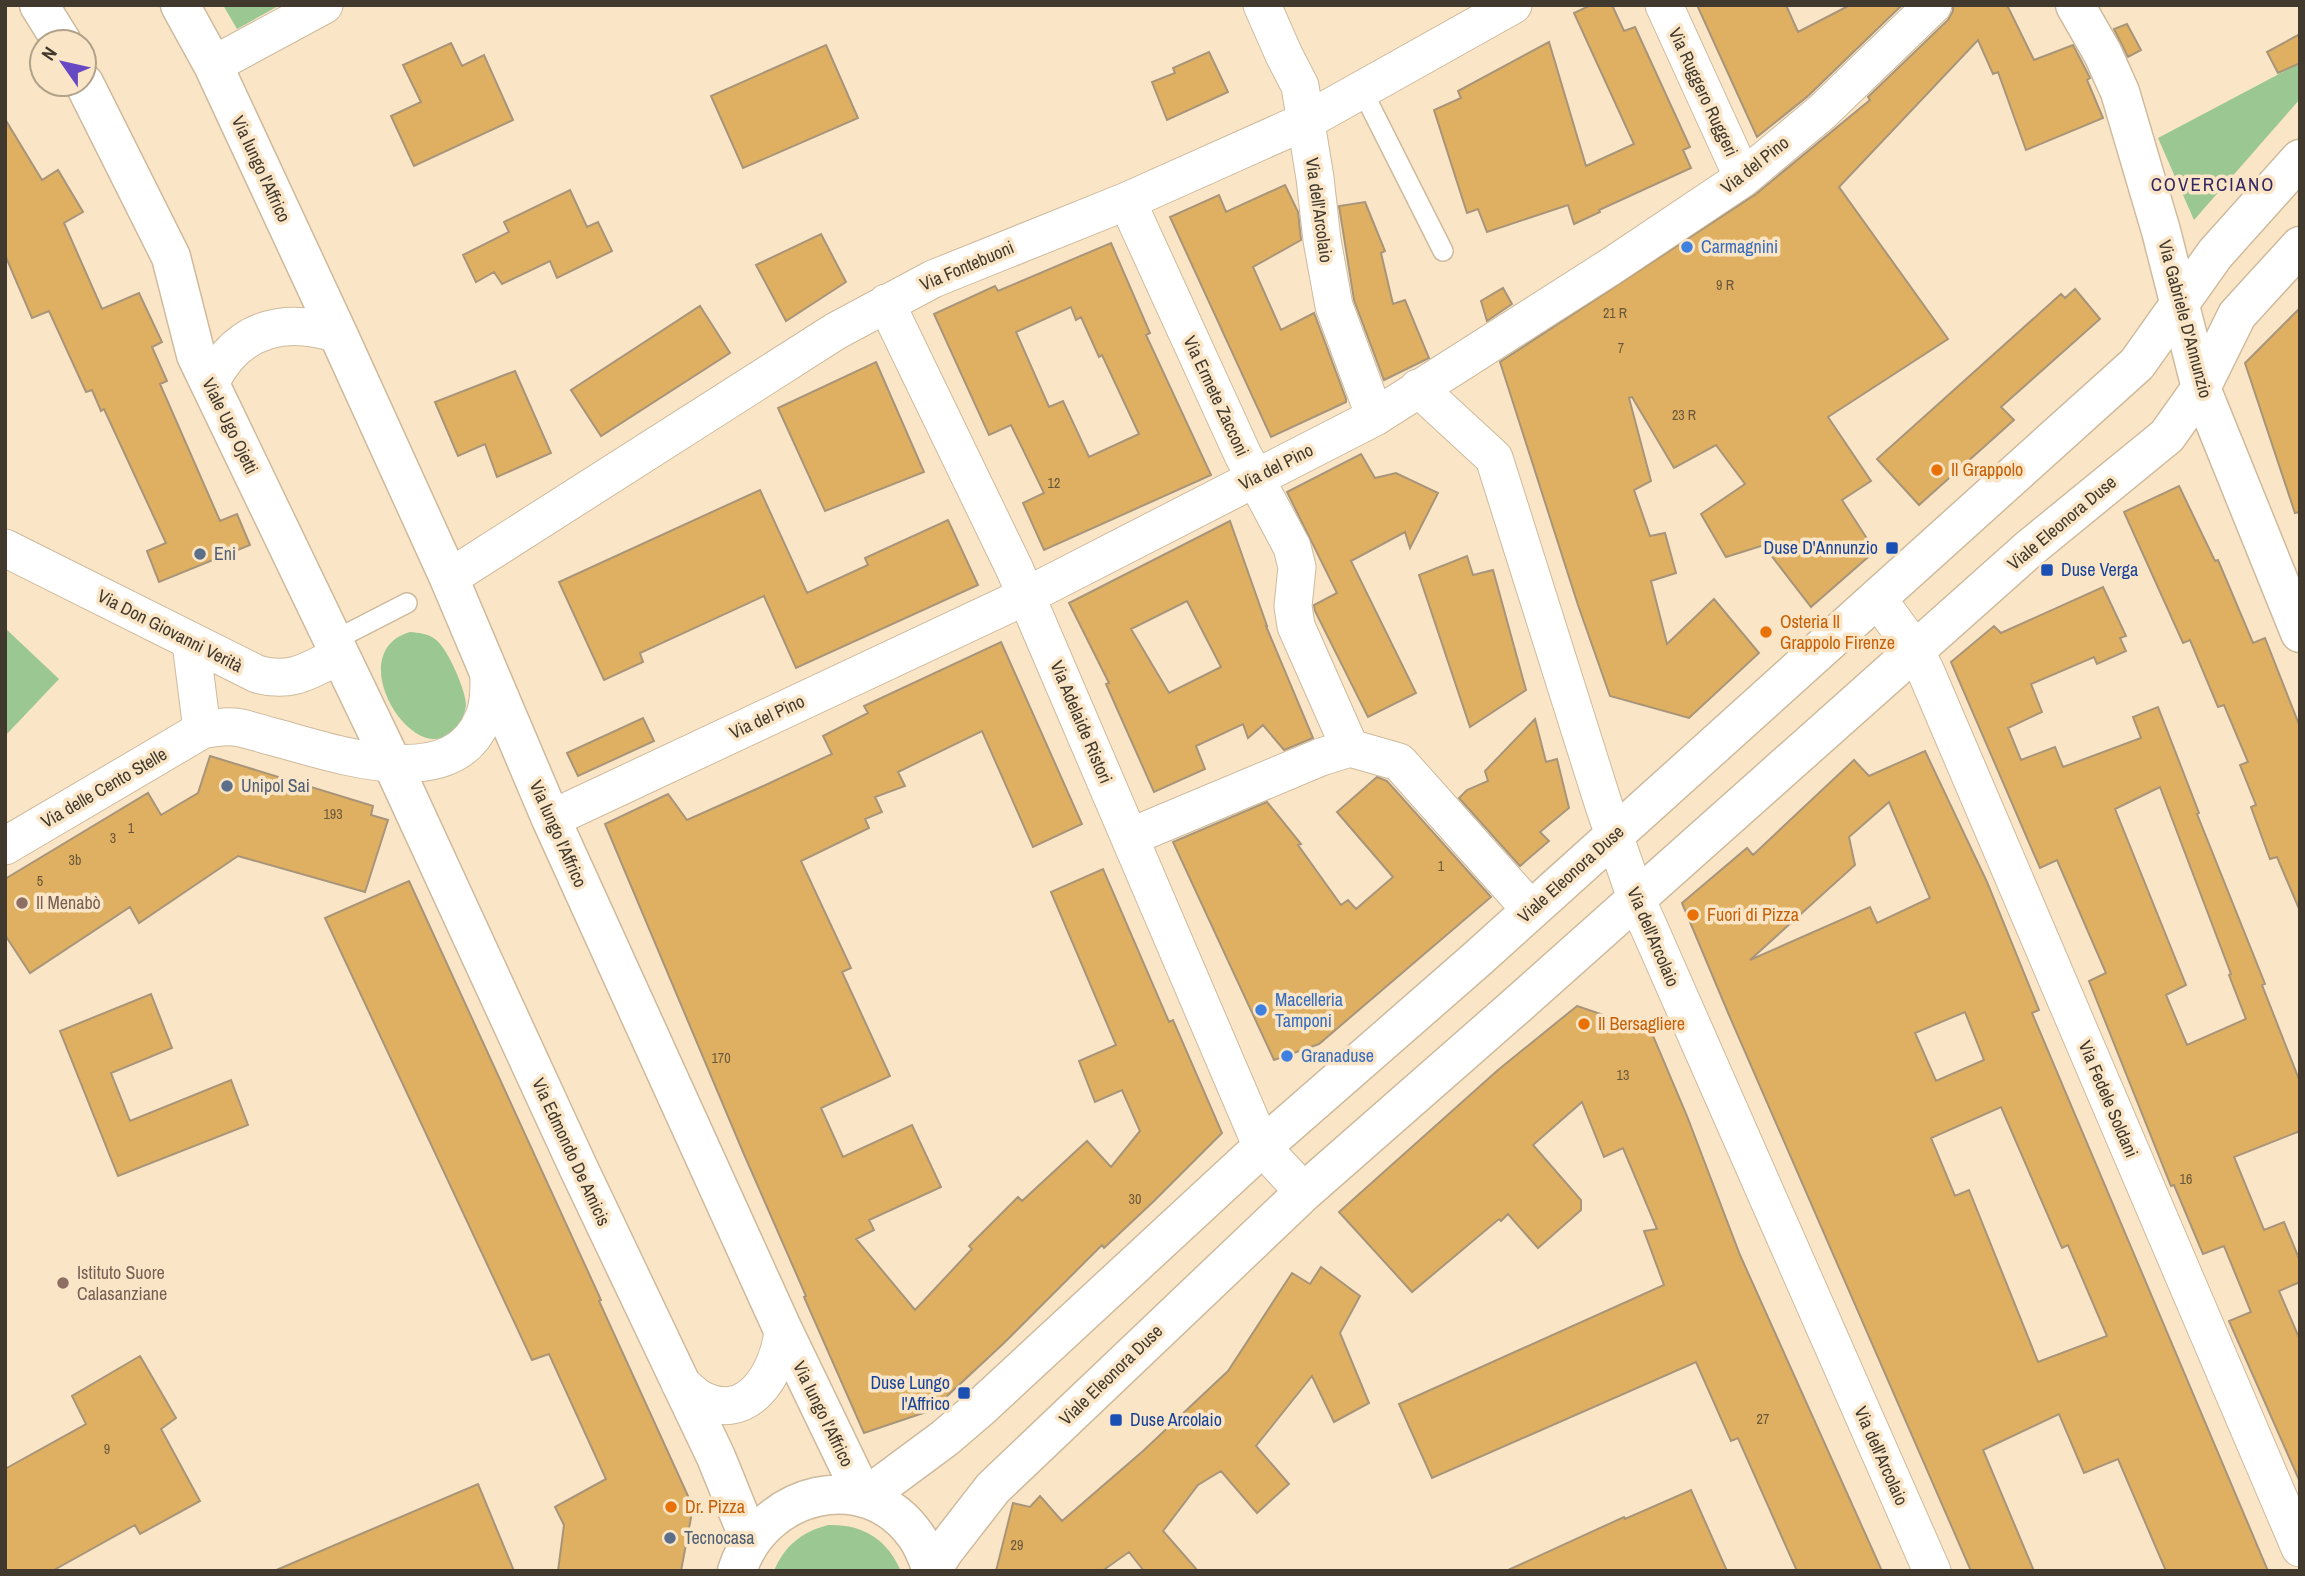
<svg xmlns="http://www.w3.org/2000/svg" width="2305" height="1576" viewBox="0 0 2305 1576" font-family="'Archivo Narrow',sans-serif">
<style>
.green{fill:#9bc793}
.building{fill:#e0b062;stroke:#a89579;stroke-width:2;fill-rule:evenodd}
.lines{fill:none;stroke-linecap:round;stroke-linejoin:round}
.lane-casing{stroke:#ceba9c;stroke-width:22}
.street-casing{stroke:#ceba9c;stroke-width:39}
.secondary-casing{stroke:#ceba9c;stroke-width:41}
.lane{stroke:#fff;stroke-width:19}
.street{stroke:#fff;stroke-width:37}
.secondary{stroke:#fff;stroke-width:38}
.shop-dot{fill:#3f7fe0;stroke:#fae6c7;stroke-width:2.5}
.food-dot{fill:#e8710a;stroke:#fae6c7;stroke-width:2.5}
.transit-dot{fill:#1a4fb4;stroke:#fae6c7;stroke-width:2.5}
.service-dot{fill:#5c6f8a;stroke:#fae6c7;stroke-width:2.5}
.education-dot{fill:#8d6e63;stroke:#fae6c7;stroke-width:2.5}
.labels{text-anchor:middle;stroke-width:7;stroke-linejoin:round;paint-order:stroke}
.number-label{font-size:14px;fill:#69573a}
.street-label{font-size:18px;fill:#41392d;stroke:#fae6c7}
.shop-label{font-size:18px;fill:#366cbe;stroke:#fae6c7;text-anchor:start}
.food-label{font-size:18px;fill:#c56008;stroke:#fae6c7;text-anchor:start}
.transit-label{font-size:18px;fill:#164399;stroke:#fae6c7;text-anchor:end}
.service-label{font-size:18px;fill:#4e5e75;stroke:#fae6c7;text-anchor:start}
.education-label{font-size:18px;fill:#785e54;stroke:#fae6c7;text-anchor:start}
.neighbourhood-label{font-size:19px;letter-spacing:2px;fill:#332661;stroke:#fae6c7}
</style>
<rect width="100%" height="100%" fill="#fae6c7"/>
<path class="green" d="M 223,5 L 280,5 L 237,29 Z
M 2300,63 L 2300,99 L 2194,220 L 2158,138 Z
M 5,628 L 59,679 L 6,735 L 5,734 Z
M 410,632 C 419,633 427,633 435,639 C 447,647 466,690 466,705 C 465,713 462,719 458,725 C 420,781 337,653 410,632 Z
M 828,1525 C 863,1524 887,1539 901,1571 L 774,1571 C 785,1545 802,1532 828,1525 Z"/>
<path class="building" d="M 1591,5 L 1612,5 L 1624,31 L 1635,27 L 1690,147 L 1683,150 L 1691,168 L 1599,210 L 1600,212 L 1574,224 L 1568,205 L 1487,232 L 1478,209 L 1467,213 L 1434,110 L 1461,98 L 1458,91 L 1549,42 L 1586,166 L 1634,144 L 1574,13 Z
M 1697,5 L 1786,5 L 1798,32 L 1850,5 L 1902,5 L 1808,96 L 1757,137 Z
M 1953,5 L 2007,5 L 2034,60 L 2073,45 L 2090,78 L 2087,80 L 2103,118 L 2026,150 L 1998,72 L 1993,74 L 1978,40 L 1839,187 L 1948,339 L 1828,417 L 1871,481 L 1842,500 L 1875,551 L 1811,607 L 1767,550 L 1777,541 L 1726,557 L 1701,514 L 1745,484 L 1716,445 L 1674,468 L 1632,397 L 1629,398 L 1651,481 L 1634,490 L 1650,536 L 1665,533 L 1676,573 L 1651,581 L 1667,644 L 1714,599 L 1759,653 L 1689,718 L 1610,696 L 1578,605 L 1500,362 L 1756,194 L 1870,100 L 1868,97 L 1948,20 L 1953,11 Z
M 2127,24 L 2141,50 L 2128,57 L 2114,29 Z
M 2300,34 L 2300,63 L 2278,73 L 2267,52 Z
M 451,43 L 462,66 L 484,55 L 513,120 L 414,166 L 391,116 L 421,102 L 403,65 Z
M 826,45 L 858,118 L 743,168 L 711,96 Z
M 1209,52 L 1228,92 L 1167,120 L 1152,82 L 1175,73 L 1173,68 Z
M 5,119 L 42,180 L 58,170 L 83,212 L 64,223 L 102,309 L 139,293 L 162,342 L 152,347 L 167,381 L 160,384 L 220,521 L 237,514 L 250,545 L 159,582 L 147,551 L 166,543 L 104,409 L 101,411 L 92,390 L 86,392 L 49,311 L 32,318 L 5,255 Z
M 1285,185 L 1298,212 L 1301,240 L 1253,267 L 1281,330 L 1314,313 L 1346,399 L 1346,402 L 1271,437 L 1170,217 L 1219,195 L 1226,212 Z
M 570,190 L 587,227 L 598,222 L 612,251 L 557,278 L 550,261 L 502,284 L 494,272 L 476,282 L 463,255 L 509,232 L 504,222 Z
M 1365,202 L 1385,251 L 1381,253 L 1393,304 L 1405,300 L 1429,358 L 1384,380 L 1354,300 L 1339,206 Z
M 821,234 L 846,282 L 786,321 L 756,265 Z
M 1111,243 L 1150,333 L 1146,335 L 1211,475 L 1044,550 L 1023,503 L 1044,493 L 1011,425 L 989,435 L 934,314 L 995,286 L 998,291 ZM 1071,307 L 1076,320 L 1081,317 L 1099,357 L 1102,355 L 1139,434 L 1089,457 L 1063,401 L 1049,407 L 1016,332 Z
M 1503,288 L 1512,304 L 1487,321 L 1481,301 Z
M 2075,289 L 2100,319 L 2001,407 L 2014,420 L 1919,505 L 1877,459 L 2061,294 L 2065,298 Z
M 700,306 L 730,353 L 601,436 L 571,390 Z
M 2300,308 L 2300,512 L 2295,513 L 2245,363 Z
M 876,362 L 924,472 L 825,511 L 778,408 Z
M 515,371 L 551,453 L 497,477 L 485,444 L 458,456 L 435,402 Z
M 1361,454 L 1375,478 L 1396,473 L 1438,493 L 1410,548 L 1405,532 L 1351,561 L 1416,693 L 1368,717 L 1315,611 L 1314,605 L 1337,593 L 1287,492 Z
M 2179,486 L 2215,561 L 2218,560 L 2253,643 L 2265,638 L 2300,727 L 2300,911 L 2277,857 L 2270,859 L 2251,807 L 2256,805 L 2240,765 L 2248,762 L 2224,705 L 2218,707 L 2190,640 L 2183,643 L 2124,512 Z
M 760,490 L 807,593 L 868,565 L 865,558 L 948,520 L 978,585 L 796,668 L 764,596 L 640,653 L 643,662 L 604,680 L 559,582 Z
M 1230,521 L 1267,626 L 1266,626 L 1313,738 L 1284,750 L 1263,725 L 1248,738 L 1243,724 L 1196,746 L 1205,769 L 1154,792 L 1106,684 L 1109,683 L 1069,603 ZM 1187,601 L 1221,667 L 1169,693 L 1131,629 Z
M 1467,556 L 1473,575 L 1493,570 L 1526,690 L 1470,727 L 1419,575 Z
M 2103,587 L 2126,636 L 2120,638 L 2126,651 L 2097,664 L 2094,657 L 2031,684 L 2042,712 L 2008,728 L 2021,760 L 2055,747 L 2063,767 L 2141,738 L 2133,717 L 2158,707 L 2199,813 L 2197,814 L 2265,984 L 2262,985 L 2300,1082 L 2300,1131 L 2234,1157 L 2264,1230 L 2284,1222 L 2300,1261 L 2300,1282 L 2279,1291 L 2300,1340 L 2300,1482 L 2229,1321 L 2251,1312 L 2224,1246 L 2203,1254 L 2174,1185 L 2171,1186 L 2089,981 L 2106,973 L 2057,860 L 2040,868 L 1951,662 L 1994,626 L 2001,633 ZM 2160,787 L 2231,974 L 2229,975 L 2246,1019 L 2187,1045 L 2166,995 L 2186,985 L 2115,809 Z
M 1001,642 L 1082,824 L 1033,847 L 982,731 L 898,772 L 905,786 L 875,797 L 882,812 L 865,819 L 869,828 L 801,861 L 851,968 L 842,972 L 890,1076 L 821,1108 L 843,1157 L 912,1125 L 941,1187 L 869,1220 L 874,1230 L 856,1239 L 915,1310 L 972,1249 L 969,1246 L 1018,1197 L 1022,1201 L 1087,1141 L 1111,1167 L 1140,1131 L 1122,1090 L 1095,1102 L 1079,1061 L 1116,1045 L 1051,892 L 1103,869 L 1169,1022 L 1173,1020 L 1222,1133 L 1154,1201 L 1104,1248 L 1102,1245 L 1004,1343 L 932,1410 L 864,1433 L 804,1297 L 806,1296 L 743,1152 L 605,824 L 668,794 L 687,820 L 761,787 L 832,754 L 823,736 L 868,713 L 864,706 Z
M 643,718 L 654,741 L 578,776 L 567,753 Z
M 1535,719 L 1546,762 L 1557,759 L 1569,808 L 1540,832 L 1549,841 L 1520,866 L 1459,798 L 1467,790 L 1488,781 L 1485,771 Z
M 1925,751 L 1987,882 L 2039,1010 L 2032,1013 L 2268,1571 L 2166,1571 L 2118,1459 L 2084,1473 L 2059,1414 L 1983,1450 L 2034,1571 L 1971,1571 L 1729,1015 L 1682,903 L 1747,848 L 1753,855 L 1854,760 L 1869,776 ZM 1889,802 L 1930,898 L 1877,923 L 1870,907 L 1750,960 L 1855,865 L 1849,837 ZM 1965,1012 L 1984,1060 L 1936,1081 L 1915,1033 ZM 2001,1107 L 2062,1248 L 2068,1245 L 2107,1336 L 2038,1362 L 1969,1190 L 1955,1196 L 1931,1138 Z
M 210,756 L 373,806 L 371,815 L 388,820 L 365,892 L 238,856 L 139,923 L 130,907 L 30,973 L 5,935 L 5,879 L 148,793 L 161,815 L 198,793 Z
M 1377,777 L 1387,781 L 1491,897 L 1319,1044 L 1274,1060 L 1173,842 L 1267,802 L 1301,844 L 1298,845 L 1341,905 L 1348,900 L 1356,909 L 1393,877 L 1337,812 Z
M 409,881 L 601,1300 L 599,1301 L 693,1507 L 681,1571 L 558,1571 L 564,1525 L 555,1507 L 606,1479 L 549,1354 L 532,1360 L 325,918 Z
M 151,994 L 172,1048 L 111,1073 L 130,1121 L 231,1080 L 248,1125 L 118,1176 L 60,1031 Z
M 1577,1006 L 1651,1031 L 1687,1116 L 1740,1255 L 1882,1571 L 1797,1571 L 1738,1438 L 1731,1441 L 1696,1362 L 1432,1478 L 1399,1404 L 1664,1285 L 1644,1231 L 1657,1229 L 1623,1148 L 1604,1157 L 1582,1102 L 1533,1145 L 1581,1200 L 1581,1210 L 1538,1248 L 1508,1214 L 1501,1221 L 1499,1219 L 1412,1292 L 1339,1212 L 1498,1070 Z
M 1321,1267 L 1360,1296 L 1340,1333 L 1369,1403 L 1334,1422 L 1312,1376 L 1256,1446 L 1289,1484 L 1257,1513 L 1221,1471 L 1198,1485 L 1163,1531 L 1198,1571 L 1144,1571 L 1129,1552 L 1102,1571 L 996,1571 L 1013,1503 L 1030,1507 L 1040,1496 L 1062,1521 L 1143,1451 L 1228,1371 L 1292,1273 L 1310,1284 Z
M 140,1356 L 176,1418 L 161,1429 L 200,1501 L 140,1534 L 135,1525 L 52,1571 L 5,1571 L 5,1469 L 86,1424 L 72,1396 Z
M 478,1484 L 514,1571 L 274,1571 Z
M 1691,1490 L 1727,1571 L 1506,1571 L 1624,1517 L 1625,1519 Z"/>
<g class="lines">
<g class="lane-casing">
<path id="lane" d="M 1362,90 L 1443,251
M 333,641 L 407,603"/>
</g>
<g class="street-casing">
<path id="street" d="M 1262,5 L 1284,55 L 1300,86 L 1315,178 L 1322,240 L 1334,306 L 1375,417
M 1664,5 L 1743,178
M 213,65 L 324,5
M 1127,201 L 1243,455 L 1292,547 L 1297,567 L 1293,606 L 1296,626 L 1350,748 L 1399,762 L 1531,910
M 886,303 L 1015,570 L 1262,1147 L 1304,1192
M 211,385 C 213,374 220,366 227,357 C 257,322 298,321 338,334
M 1418,388 L 1494,458 L 1604,806 L 1636,898 L 1932,1571
M 5,548 L 257,674 C 291,684 310,670 340,655
M 449,578 L 836,331 L 933,279 L 1127,201 L 1306,121 L 1513,5
M 1877,598 L 1915,650 L 1926,672 L 2300,1548
M 191,643 L 202,730
M 551,819 L 1026,596 L 1375,417 L 1610,267 L 1743,178 L 1822,112 L 1933,5
M 1130,837 L 1321,757 L 1350,748
M 5,846 L 202,730 C 212,728 223,726 234,727 C 246,728 258,733 270,736 C 329,751 451,798 483,719 C 489,706 489,691 489,677
M 680,1383 C 686,1387 691,1393 697,1397 C 747,1427 779,1373 783,1330"/>
</g>
<g class="secondary-casing">
<path id="secondary" d="M 39,5 L 62,42
M 180,5 L 213,65 L 338,334 L 449,578 L 551,819 L 783,1330 L 864,1498
M 2075,5 L 2103,54 L 2120,92 L 2161,231 L 2201,388 L 2300,633
M 84,83 L 171,257 L 196,355 L 392,763 L 578,1167 L 716,1457 L 750,1541
M 864,1498 L 945,1438 L 980,1408 L 1262,1147 L 1476,960 L 2137,364 L 2215,254 L 2300,159
M 932,1570 L 944,1551 L 993,1488 L 1304,1192 L 1515,1007 L 2030,548 L 2167,436 L 2201,388 L 2237,315 L 2300,246
M 737,1571 C 762,1492 866,1464 916,1536 C 924,1547 928,1559 932,1571"/>
</g>
<use href="#lane" class="lane"/>
<use href="#street" class="street"/>
<use href="#secondary" class="secondary"/>
</g>
<g class="shop-dot">
<circle cx="1687" cy="247" r="7"/>
<circle cx="1261" cy="1010" r="7"/>
<circle cx="1287" cy="1056" r="7"/>
</g>
<g class="food-dot">
<circle cx="1937" cy="470" r="7"/>
<circle cx="1766" cy="632" r="7"/>
<circle cx="1693" cy="915" r="7"/>
<circle cx="1584" cy="1024" r="7"/>
<circle cx="671" cy="1507" r="7"/>
</g>
<g class="transit-dot">
<rect x="1885" y="541" width="14" height="14" rx="3.5"/>
<rect x="2040" y="563" width="14" height="14" rx="3.5"/>
<rect x="957" y="1386" width="14" height="14" rx="3.5"/>
<rect x="1109" y="1413" width="14" height="14" rx="3.5"/>
</g>
<g class="service-dot">
<circle cx="200" cy="554" r="7"/>
<circle cx="227" cy="786" r="7"/>
<circle cx="670" cy="1538" r="7"/>
</g>
<g class="education-dot">
<circle cx="22" cy="903" r="7"/>
<circle cx="63" cy="1283" r="7"/>
</g>
<g class="labels">
<g class="number-label">
<text x="1725" y="290">9 R</text>
<text x="1615" y="318">21 R</text>
<text x="1621" y="353">7</text>
<text x="1684" y="420">23 R</text>
<text x="1054" y="488">12</text>
<text x="333" y="819">193</text>
<text x="131" y="833">1</text>
<text x="113" y="843">3</text>
<text x="75" y="865">3b</text>
<text x="1441" y="871">1</text>
<text x="40" y="886">5</text>
<text x="721" y="1063">170</text>
<text x="1623" y="1080">13</text>
<text x="2186" y="1184">16</text>
<text x="1135" y="1204">30</text>
<text x="1763" y="1424">27</text>
<text x="107" y="1454">9</text>
<text x="1017" y="1550">29</text>
</g>
<g class="street-label">
<text transform="translate(1703 92) rotate(65)" y="6">Via Ruggero Ruggeri</text>
<text transform="translate(1755 165) rotate(-38)" y="6">Via del Pino</text>
<text transform="translate(261 169) rotate(65)" y="6">Via lungo l'Affrico</text>
<text transform="translate(1319 210) rotate(82)" y="6">Via dell'Arcolaio</text>
<text transform="translate(967 266) rotate(-23)" y="6">Via Fontebuoni</text>
<text transform="translate(2185 319) rotate(75)" y="6">Via Gabriele D'Annunzio</text>
<text transform="translate(1216 396) rotate(65)" y="6">Via Ermete Zacconi</text>
<text transform="translate(230 426) rotate(64)" y="6">Viale Ugo Ojetti</text>
<text transform="translate(1276 467) rotate(-27)" y="6">Via del Pino</text>
<text transform="translate(2062 523) rotate(-40)" y="6">Viale Eleonora Duse</text>
<text transform="translate(170 631) rotate(27)" y="6">Via Don Giovanni Verità</text>
<text transform="translate(767 717) rotate(-25)" y="6">Via del Pino</text>
<text transform="translate(1081 722) rotate(67)" y="6">Via Adelaide Ristori</text>
<text transform="translate(104 788) rotate(-30)" y="6">Via delle Cento Stelle</text>
<text transform="translate(558 834) rotate(66)" y="6">Via lungo l'Affrico</text>
<text transform="translate(1571 874) rotate(-42)" y="6">Viale Eleonora Duse</text>
<text transform="translate(1653 937) rotate(67)" y="6">Via dell'Arcolaio</text>
<text transform="translate(2108 1099) rotate(67)" y="6">Via Fedele Soldani</text>
<text transform="translate(571 1152) rotate(65)" y="6">Via Edmondo De Amicis</text>
<text transform="translate(1111 1375) rotate(-44)" y="6">Viale Eleonora Duse</text>
<text transform="translate(823 1414) rotate(64)" y="6">Via lungo l'Affrico</text>
<text transform="translate(1881 1456) rotate(66)" y="6">Via dell'Arcolaio</text>
</g>
<g class="shop-label">
<text x="1701" y="253">Carmagnini</text>
<text x="1275" y="1006">Macelleria<tspan x="1275" dy="21">Tamponi</tspan></text>
<text x="1301" y="1062">Granaduse</text>
</g>
<g class="food-label">
<text x="1951" y="476">Il Grappolo</text>
<text x="1780" y="628">Osteria Il<tspan x="1780" dy="21">Grappolo Firenze</tspan></text>
<text x="1707" y="921">Fuori di Pizza</text>
<text x="1598" y="1030">Il Bersagliere</text>
<text x="685" y="1513">Dr. Pizza</text>
</g>
<g class="transit-label">
<text x="1878" y="554">Duse D'Annunzio</text>
<text x="2061" y="576" text-anchor="start">Duse Verga</text>
<text x="950" y="1389">Duse Lungo<tspan x="950" dy="21">l'Affrico</tspan></text>
<text x="1130" y="1426" text-anchor="start">Duse Arcolaio</text>
</g>
<g class="service-label">
<text x="214" y="560">Eni</text>
<text x="241" y="792">Unipol Sai</text>
<text x="684" y="1544">Tecnocasa</text>
</g>
<g class="education-label">
<text x="36" y="909">Il Menabò</text>
<text x="77" y="1279">Istituto Suore<tspan x="77" dy="21">Calasanziane</tspan></text>
</g>
<g class="neighbourhood-label">
<text x="2213" y="191">COVERCIANO</text>
</g>
</g>
<rect width="2305" height="1576" fill="none" stroke="#41392d" stroke-width="14"/>
<g transform="translate(63 63) rotate(304)"><circle r="33" fill="#fae6c7" stroke="#b0a189" stroke-width="2"/>
<path d="M0-5L12 26L0 18L-12 26Z" fill="#6649c2"/>
<text y="-10" font-size="19" font-weight="bold" text-anchor="middle" fill="#41392d">N</text>
</g>
</svg>
